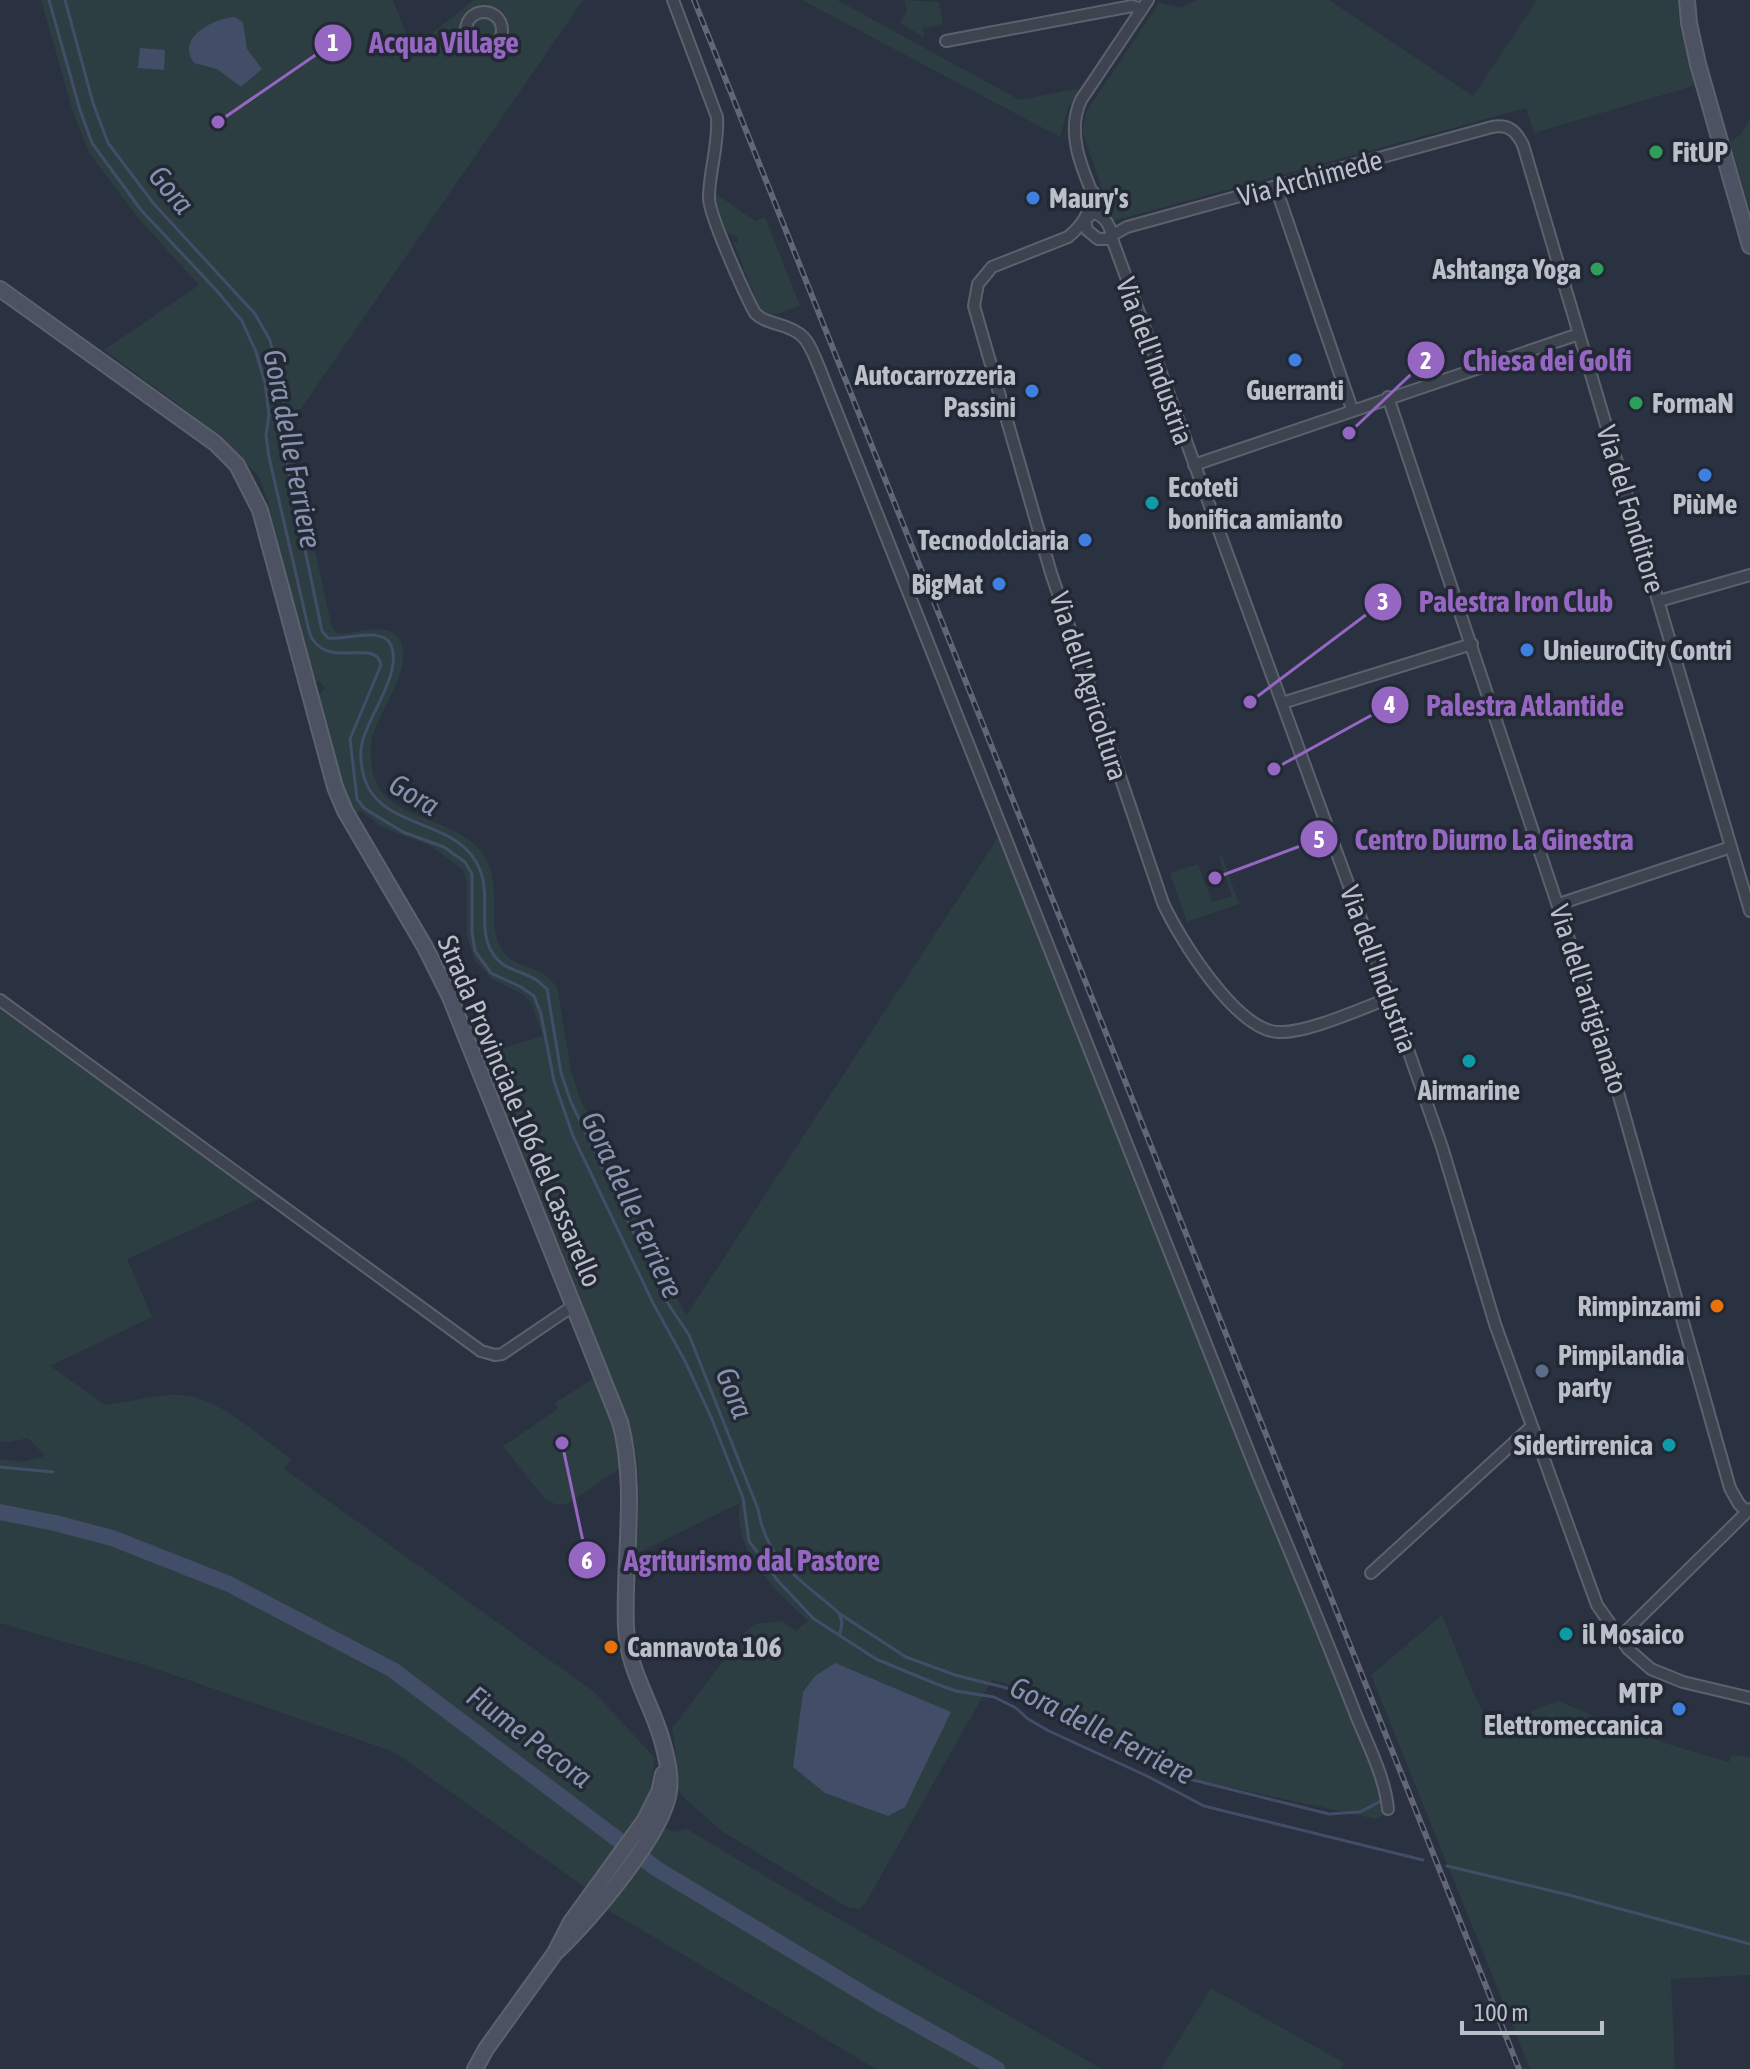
<svg xmlns="http://www.w3.org/2000/svg" width="1750" height="2069" viewBox="0 0 1750 2069" font-family="'Asap Condensed',sans-serif">
<style>
.green{fill:#2d3e42}
.water{fill:#424d67}
.lines{fill:none;stroke-linecap:round;stroke-linejoin:round}
.stream{stroke:#424d67;stroke-width:3}
.river{stroke:#424d67;stroke-width:16}
.street-casing{stroke:#5c616d;stroke-width:14}
.secondary-casing{stroke:#5c616d;stroke-width:18}
.street{stroke:#3e4350;stroke-width:10}
.secondary{stroke:#4d5263;stroke-width:14}
.rail-casing{stroke:#616776;stroke-width:6}
.rail{stroke:#232835;stroke-width:3;stroke-dasharray:9;stroke-linecap:butt}
.leisure-dot{fill:#2e9e5b;stroke:#232835;stroke-width:3}
.shop-dot{fill:#3f7fe0;stroke:#232835;stroke-width:3}
.culture-dot{fill:#0f9aa8;stroke:#232835;stroke-width:3}
.food-dot{fill:#e8710a;stroke:#232835;stroke-width:3}
.service-dot{fill:#5c6f8a;stroke:#232835;stroke-width:3}
.labels{text-anchor:middle;stroke-width:7;stroke-linejoin:round;paint-order:stroke}
.poi-label{font-size:28px;font-weight:bold;fill:#bbbfca;stroke:#232835;text-anchor:start}
.street-label{font-size:28px;fill:#bbbfca;stroke:#232835}
.water-label{font-size:30px;font-style:italic;fill:#8692ae;stroke:#232835}
.leader{fill:none;stroke:#9567c3;stroke-width:3}
.callout-dot{fill:#9567c3;stroke:#232835;stroke-width:3}
.mark-label{font-size:24px;text-anchor:middle;font-weight:bold;fill:#fff}
.callout-label{font-size:30px;text-anchor:middle;font-weight:bold;fill:#9567c3;stroke:#232835;stroke-width:7;stroke-linejoin:round;paint-order:stroke}
</style>
<rect width="100%" height="100%" fill="#2a3140"/>
<path class="green" d="M 41,0 L 393,0 L 412,49 L 474,0 L 583,0 L 302,407 L 291,418 L 292,448 L 332,627 L 337,633 C 355,636 388,619 400,640 C 415,669 375,715 371,744 C 370,752 371,761 372,769 C 381,819 444,815 475,845 C 511,880 480,924 505,954 C 515,966 531,966 543,974 C 548,977 552,982 557,986 L 571,1071 L 580,1099 L 686,1316 L 999,836 L 1273,1517 L 1395,1810 L 1376,1819 L 1178,1776 L 1111,1740 L 1053,1713 L 1005,1683 L 992,1680 L 866,1902 L 859,1909 L 847,1907 L 723,1832 L 682,1796 L 676,1784 L 677,1759 L 672,1728 L 747,1630 L 755,1624 L 781,1621 L 796,1631 L 808,1621 C 774,1588 733,1554 740,1503 L 636,1554 L 639,1482 L 636,1449 L 581,1299 L 483,1054 L 543,1036 L 531,1002 L 524,995 L 492,979 L 475,961 L 467,936 L 467,883 L 463,870 L 431,846 L 382,827 L 361,811 L 354,814 L 333,762 L 317,697 L 325,688 L 319,681 L 312,682 L 269,504 L 259,477 L 221,436 L 104,350 L 199,285 L 138,218 L 89,153 L 72,109 Z
M 802,0 L 837,0 L 1020,100 L 1082,88 L 1068,108 L 1060,137 Z
M 904,0 L 939,2 L 943,24 L 923,28 L 924,37 L 900,23 L 907,11 Z
M 1196,0 L 1329,0 L 1473,96 L 1537,0 L 1678,0 L 1679,24 L 1694,80 L 1693,86 L 1534,133 L 1526,108 L 1113,221 L 1082,131 L 1086,112 L 1159,3 L 1182,8 Z
M 1750,119 L 1750,209 L 1730,142 L 1740,135 Z
M 713,192 L 755,221 L 765,217 L 800,306 L 767,317 L 759,307 L 733,241 L 737,243 L 739,238 L 727,233 L 714,201 Z
M 1222,855 L 1239,904 L 1187,922 L 1170,873 L 1198,864 L 1212,902 L 1232,896 L 1219,857 Z
M 0,1009 L 261,1198 L 127,1259 L 152,1317 L 50,1366 L 105,1405 C 129,1402 156,1394 179,1395 C 221,1397 258,1436 291,1459 L 284,1469 L 594,1692 L 655,1758 L 647,1803 L 637,1818 L 675,1832 L 687,1829 L 788,1890 L 1102,2069 L 876,2069 L 613,1913 L 582,1885 L 394,1752 L 151,1667 L 0,1623 L 0,1459 L 22,1462 L 45,1456 L 28,1438 L 9,1442 L 0,1441 Z
M 594,1378 L 610,1417 L 620,1468 L 567,1504 L 555,1504 L 545,1499 L 503,1446 L 558,1409 L 555,1403 Z
M 1442,1615 L 1474,1694 L 1496,1738 L 1534,1710 L 1558,1701 C 1615,1725 1670,1747 1729,1762 L 1732,1755 L 1750,1757 L 1750,1975 L 1671,1979 L 1675,2069 L 1530,2069 L 1371,1675 Z
M 1211,1988 L 1344,2063 L 1341,2069 L 1161,2069 Z"/>
<path class="water" d="M 234,17 L 243,22 L 247,49 L 262,69 L 241,87 L 217,69 L 194,63 C 176,38 212,19 234,17 Z
M 140,48 L 165,50 L 164,70 L 138,68 Z
M 835,1663 L 951,1712 L 905,1807 L 888,1816 L 825,1793 L 793,1767 L 803,1692 L 815,1676 Z"/>
<g class="lines">
<path class="stream" d="M 49,0 L 80,110 L 92,143 L 141,210 L 217,291 L 242,321 L 256,352 L 265,383 L 269,415 L 266,435 L 269,457 L 307,622 C 308,627 310,636 313,640 C 333,668 376,638 381,665 L 350,739 L 357,799 L 364,808 L 375,815 L 403,832 L 444,847 L 465,862 L 472,874 L 472,932 L 475,951 L 491,973 L 521,987 L 534,996 L 541,1014 L 554,1081 L 573,1136 L 653,1303 L 685,1361 L 711,1417 L 743,1498 L 749,1541 L 778,1581 L 814,1619 L 876,1659 L 934,1683 L 956,1691 L 994,1697 L 1016,1708 L 1028,1719 L 1049,1731 L 1147,1776 L 1204,1806 L 1423,1860
M 65,0 L 93,103 L 108,143 L 154,204 L 255,314 L 270,340 L 284,404 L 284,449 L 322,631 L 328,638 C 346,640 382,626 391,645 C 403,672 368,716 362,743 C 360,751 361,764 363,773 C 374,823 435,819 466,849 C 502,884 470,927 496,958 C 506,970 521,971 533,978 C 538,980 543,986 547,989 L 561,1073 L 571,1102 L 667,1302 L 689,1335 L 758,1509 C 768,1565 800,1578 839,1613 L 842,1622 L 840,1634
M 0,1467 L 53,1472
M 840,1614 L 906,1657 L 955,1675 L 1007,1688 L 1048,1714 L 1173,1775 L 1329,1814 L 1360,1812 L 1381,1801
M 1447,1866 L 1569,1895 L 1750,1944"/>
<path class="river" d="M 0,1512 L 55,1523 L 112,1538 L 229,1584 L 393,1670 L 657,1869 L 874,2000 L 997,2069"/>
<g class="street-casing">
<path id="street" d="M 673,0 L 717,117 C 719,145 709,171 709,198 C 709,215 745,295 755,313 C 762,320 768,321 777,324 C 806,332 808,341 819,367 L 1256,1470 C 1289,1550 1323,1630 1354,1710 C 1366,1741 1385,1776 1388,1809
M466 30a18 18 0 1 1 36 0a18 18 0 1 1-36 0Z
M 946,41 L 1132,6 L 1142,9
M 1276,188 L 1352,409
M 1093,192 C 1090,212 1084,224 1068,237 L 992,267 L 978,284 L 974,306 L 1051,573 L 1163,903 C 1179,938 1236,1030 1278,1032 C 1306,1034 1362,1008 1390,998
M 1093,213 C 1103,215 1110,224 1111,234 L 1108,239 L 1098,239 L 1087,230 L 1085,220 Z
M 1102,217 C 1088,180 1063,138 1081,100 L 1148,0
M 1388,397 L 1606,1050 L 1730,1488 L 1739,1504 L 1747,1512
M 1194,465 L 1579,334
M 1659,601 L 1750,575
M 1282,703 L 1472,644
M 1559,904 L 1731,847
M 1750,911 L 1523,145 C 1516,131 1509,124 1492,127 L 1127,227 L 1111,236 L 1390,998 L 1442,1147 L 1495,1324 L 1597,1605 L 1628,1649 L 1651,1669 L 1683,1682 L 1750,1698
M 0,1000 L 481,1351 L 495,1355 L 502,1354 L 573,1306
M 1371,1573 L 1531,1427
M 1620,1637 L 1750,1509"/>
</g>
<g class="secondary-casing">
<path id="secondary" d="M 1687,0 L 1689,23 L 1698,64 L 1750,246
M 0,289 L 215,443 L 237,465 L 260,510 L 335,787 L 345,811 L 425,947 L 450,997 L 620,1422 C 638,1488 623,1560 626,1628 C 628,1668 649,1699 661,1737 C 666,1754 671,1773 669,1791 C 664,1834 588,1922 555,1953
M 475,2069 L 486,2049 L 555,1953 L 571,1922 L 645,1820 L 659,1792 L 663,1774"/>
</g>
<use href="#street" class="street"/>
<use href="#secondary" class="secondary"/>
<g class="rail-casing">
<path id="rail" d="M 694,0 L 1519,2069"/>
</g>
<use href="#rail" class="rail"/>
</g>
<g class="leisure-dot">
<circle cx="1656" cy="152" r="8"/>
<circle cx="1597" cy="269" r="8"/>
<circle cx="1636" cy="403" r="8"/>
</g>
<g class="shop-dot">
<circle cx="1033" cy="198" r="8"/>
<circle cx="1295" cy="360" r="8"/>
<circle cx="1032" cy="391" r="8"/>
<circle cx="1705" cy="475" r="8"/>
<circle cx="1085" cy="540" r="8"/>
<circle cx="999" cy="584" r="8"/>
<circle cx="1527" cy="650" r="8"/>
<circle cx="1679" cy="1709" r="8"/>
</g>
<g class="culture-dot">
<circle cx="1152" cy="503" r="8"/>
<circle cx="1469" cy="1061" r="8"/>
<circle cx="1669" cy="1445" r="8"/>
<circle cx="1566" cy="1634" r="8"/>
</g>
<g class="food-dot">
<circle cx="1717" cy="1306" r="8"/>
<circle cx="611" cy="1647" r="8"/>
</g>
<circle class="service-dot" cx="1542" cy="1371" r="8"/>
<g class="labels">
<g class="poi-label">
<text x="1672" y="162">FitUP</text>
<text x="1049" y="208">Maury's</text>
<text x="1581" y="279" text-anchor="end">Ashtanga Yoga</text>
<text x="1016" y="385" text-anchor="end">Autocarrozzeria<tspan x="1016" dy="32">Passini</tspan></text>
<text x="1295" y="400" text-anchor="middle">Guerranti</text>
<text x="1652" y="413">FormaN</text>
<text x="1168" y="497">Ecoteti<tspan x="1168" dy="32">bonifica amianto</tspan></text>
<text x="1705" y="514" text-anchor="middle">PiùMe</text>
<text x="1069" y="550" text-anchor="end">Tecnodolciaria</text>
<text x="983" y="594" text-anchor="end">BigMat</text>
<text x="1543" y="660">UnieuroCity Contri</text>
<text x="1469" y="1100" text-anchor="middle">Airmarine</text>
<text x="1701" y="1316" text-anchor="end">Rimpinzami</text>
<text x="1558" y="1365">Pimpilandia<tspan x="1558" dy="32">party</tspan></text>
<text x="1653" y="1455" text-anchor="end">Sidertirrenica</text>
<text x="1582" y="1644">il Mosaico</text>
<text x="627" y="1657">Cannavota 106</text>
<text x="1663" y="1703" text-anchor="end">MTP<tspan x="1663" dy="32">Elettromeccanica</tspan></text>
</g>
<g class="street-label">
<text transform="translate(1310 178) rotate(-15)" y="10">Via Archimede</text>
<text transform="translate(1155 361) rotate(70)" y="10">Via dell'Industria</text>
<text transform="translate(1631 509) rotate(73)" y="10">Via del Fonditore</text>
<text transform="translate(1089 686) rotate(72)" y="10">Via dell'Agricoltura</text>
<text transform="translate(1379 969) rotate(70)" y="10">Via dell'Industria</text>
<text transform="translate(1589 999) rotate(72)" y="10">Via dell'artigianato</text>
<text transform="translate(520 1111) rotate(67)" y="10">Strada Provinciale 106 del Cassarello</text>
</g>
<g class="water-label">
<text transform="translate(171 190) rotate(50)" y="10">Gora</text>
<text transform="translate(292 449) rotate(79)" y="10">Gora delle Ferriere</text>
<text transform="translate(414 795) rotate(31)" y="10">Gora</text>
<text transform="translate(632 1205) rotate(65)" y="10">Gora delle Ferriere</text>
<text transform="translate(734 1393) rotate(68)" y="10">Gora</text>
<text transform="translate(1102 1731) rotate(27)" y="10">Gora delle Ferriere</text>
<text transform="translate(529 1737) rotate(37)" y="10">Fiume Pecora</text>
</g>
</g>
<path class="leader" d="M218 122L333 43M1349 433L1426 360M1250 702L1383 602M1274 769L1390 705M1215 878L1319 839M562 1443L587 1560"/>
<g class="callout-dot">
<circle cx="218" cy="122" r="8"/>
<circle cx="1349" cy="433" r="8"/>
<circle cx="1250" cy="702" r="8"/>
<circle cx="1274" cy="769" r="8"/>
<circle cx="1215" cy="878" r="8"/>
<circle cx="562" cy="1443" r="8"/>
<circle cx="333" cy="43" r="20"/>
<circle cx="1426" cy="360" r="20"/>
<circle cx="1383" cy="602" r="20"/>
<circle cx="1390" cy="705" r="20"/>
<circle cx="1319" cy="839" r="20"/>
<circle cx="587" cy="1560" r="20"/>
</g>
<g class="mark-label">
<text x="333" y="51">1</text>
<text x="1426" y="369">2</text>
<text x="1383" y="610">3</text>
<text x="1390" y="713">4</text>
<text x="1319" y="848">5</text>
<text x="587" y="1569">6</text>
</g>
<g class="callout-label">
<text x="444" y="53">Acqua Village</text>
<text x="1547" y="371">Chiesa dei Golfi</text>
<text x="1516" y="612">Palestra Iron Club</text>
<text x="1525" y="716">Palestra Atlantide</text>
<text x="1494" y="850">Centro Diurno La Ginestra</text>
<text x="752" y="1571">Agriturismo dal Pastore</text>
</g>
<path d="M1462 2021v12h140v-12" fill="none" stroke="#bbbfca" stroke-width="4"/>
<text x="1474" y="2021" font-size="24" fill="#bbbfca" stroke="#232835" stroke-width="6" paint-order="stroke">100 m</text>
</svg>
